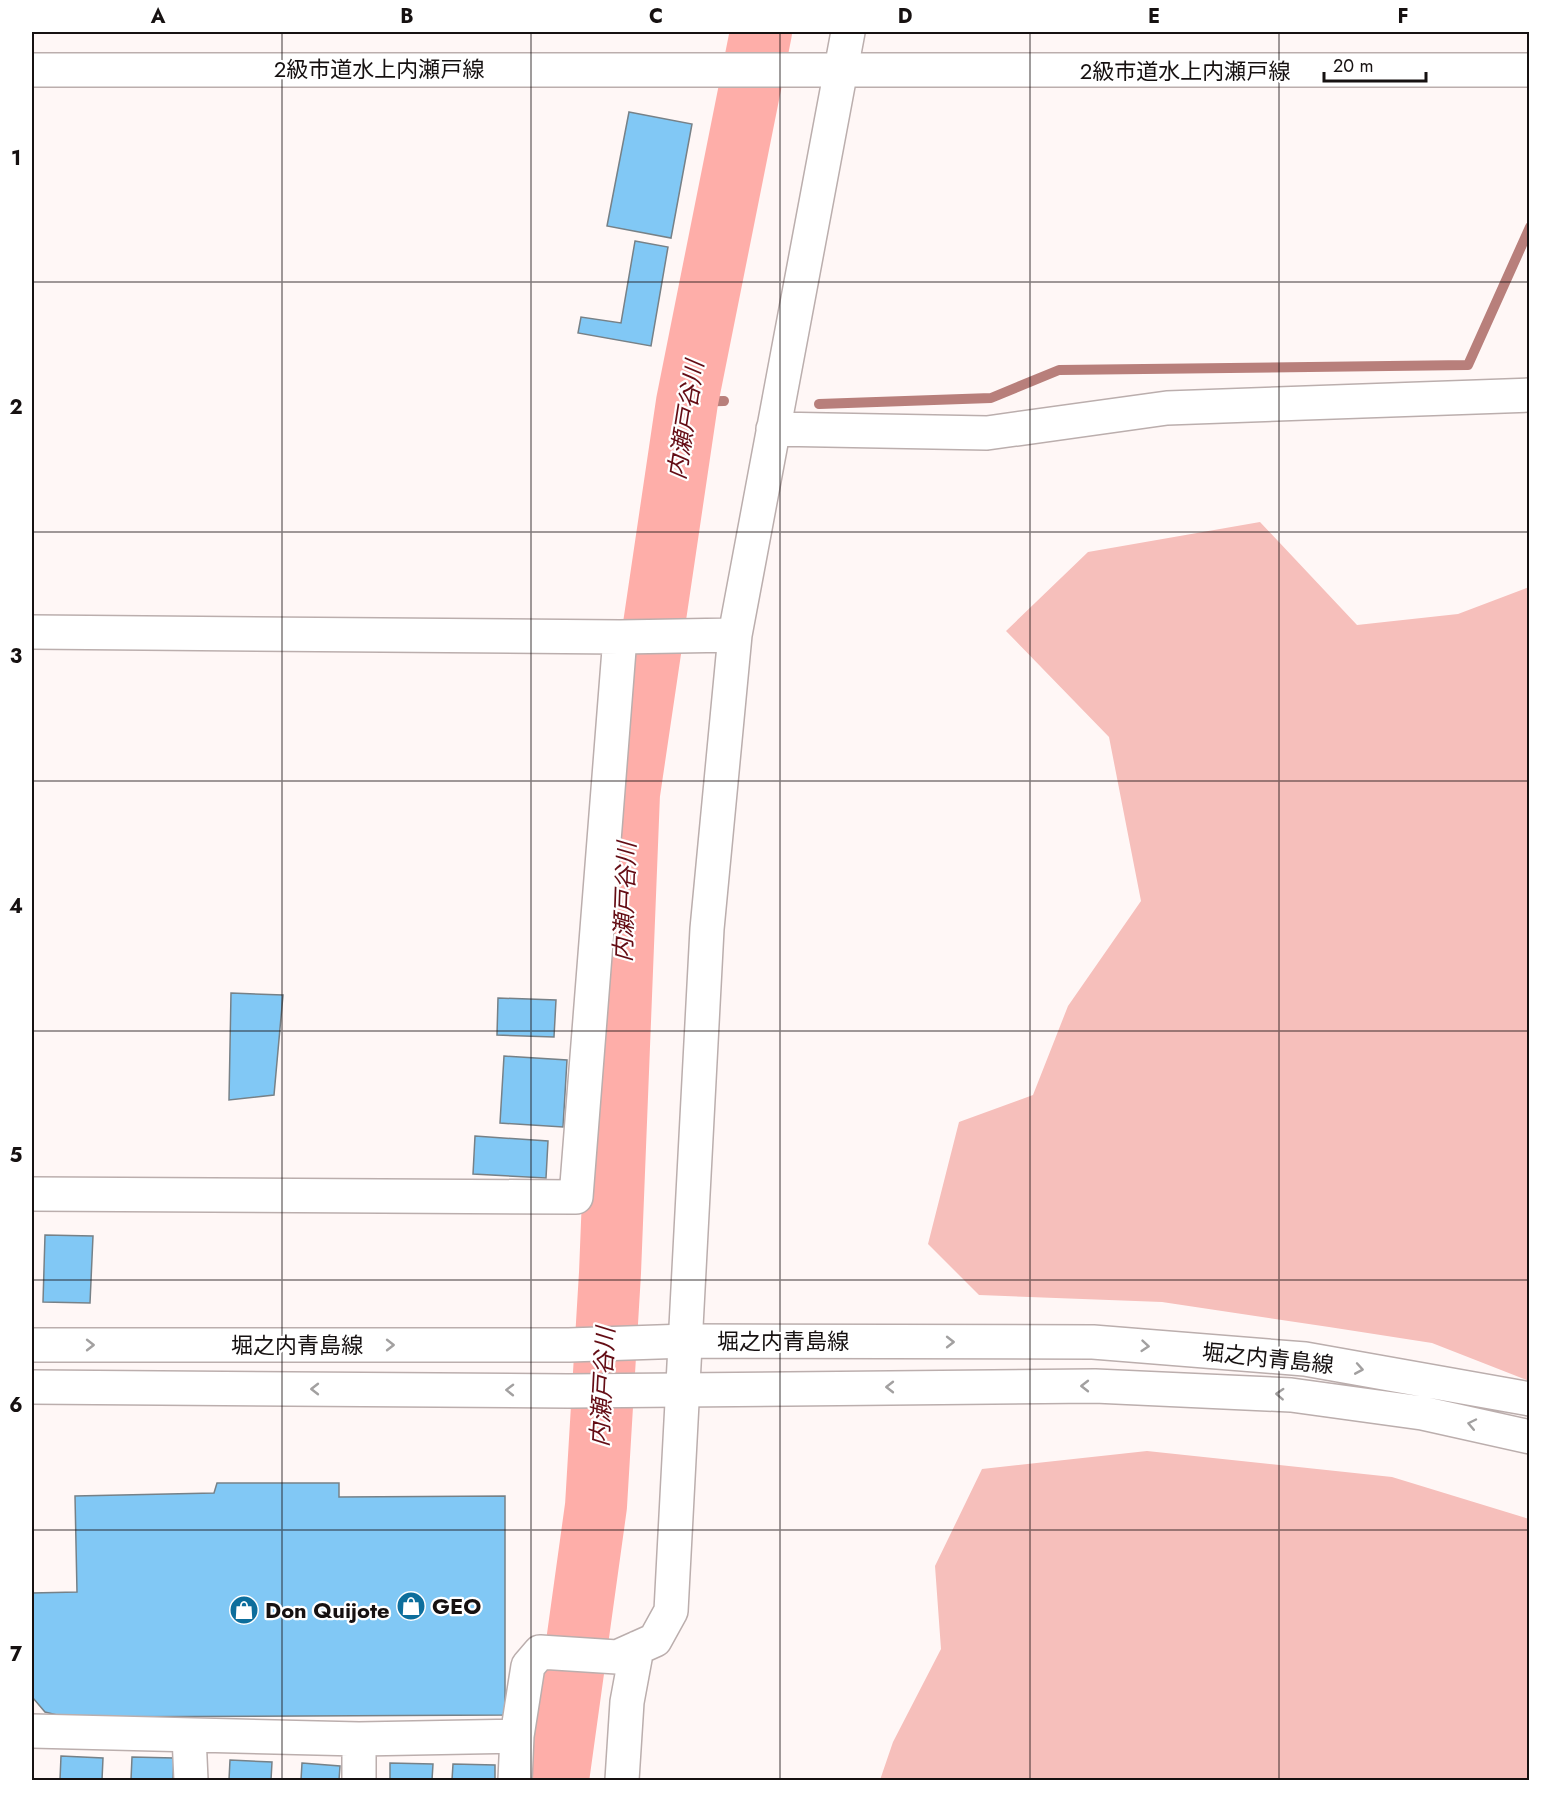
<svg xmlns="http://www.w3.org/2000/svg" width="1561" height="1812" viewBox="0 0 1561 1812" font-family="Jost,'Noto Sans JP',sans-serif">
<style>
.green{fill:#f6bfbb}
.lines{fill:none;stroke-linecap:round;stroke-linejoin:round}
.stream{stroke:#b87f7b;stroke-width:10}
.river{stroke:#feaea9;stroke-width:62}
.building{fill:#81c8f5;stroke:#778187;stroke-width:1.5}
.minor-casing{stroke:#bbaead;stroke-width:36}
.major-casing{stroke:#bbaead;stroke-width:36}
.minor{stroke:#fff;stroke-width:33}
.major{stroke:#fff;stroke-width:33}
.oneway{stroke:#a2a0a0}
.grid{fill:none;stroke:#161111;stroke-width:1.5;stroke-opacity:0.55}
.labels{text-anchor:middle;stroke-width:4.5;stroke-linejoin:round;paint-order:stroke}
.street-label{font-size:22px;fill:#161111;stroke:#fff}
.poi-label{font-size:22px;font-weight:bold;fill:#161111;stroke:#fff;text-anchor:start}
.water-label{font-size:24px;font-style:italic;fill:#640c14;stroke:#fff}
.neatline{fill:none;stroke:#161111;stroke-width:2}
.grid-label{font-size:20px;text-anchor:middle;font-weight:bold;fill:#161111}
</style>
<rect width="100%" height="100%" fill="#fff7f6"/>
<path class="green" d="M 1260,522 L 1357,625 L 1458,614 L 1529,587 L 1529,1381 L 1432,1343 L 1329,1327 L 1162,1302 L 979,1295 L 928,1244 L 959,1122 L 1033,1095 L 1068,1006 L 1141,901 L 1109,737 L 1006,631 L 1088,552 Z
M 1147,1451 L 1392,1477 L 1529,1519 L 1529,1780 L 880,1780 L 893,1742 L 941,1649 L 935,1566 L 982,1469 Z"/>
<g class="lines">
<path class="stream" d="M 687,402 L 724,401
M 819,404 L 991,398 L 1059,370 L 1468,365 L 1530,227"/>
<path class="river" d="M 558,1780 L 596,1506 L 610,1273 L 629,794 L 687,402 L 761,32"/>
</g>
<path class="building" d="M 629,112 L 692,124 L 671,238 L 607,226 Z
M 635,241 L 668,247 L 651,346 L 578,333 L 581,317 L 621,323 Z
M 231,993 L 283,995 L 274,1095 L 229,1100 Z
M 498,998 L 556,1000 L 554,1037 L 497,1035 Z
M 504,1056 L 567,1060 L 563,1127 L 500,1123 Z
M 475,1136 L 548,1141 L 546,1178 L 473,1174 Z
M 45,1235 L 93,1236 L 90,1303 L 43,1302 Z
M 217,1483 L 339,1483 L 339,1497 L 505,1496 L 505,1715 L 65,1717 L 45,1712 L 33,1698 L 32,1593 L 77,1592 L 75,1496 L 214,1493 Z
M 61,1756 L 103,1758 L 102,1780 L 60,1780 Z
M 132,1757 L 174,1758 L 173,1780 L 131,1780 Z
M 230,1760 L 272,1762 L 271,1780 L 229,1780 Z
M 302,1763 L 340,1766 L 339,1780 L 301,1780 Z
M 390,1763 L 433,1764 L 432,1780 L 390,1780 Z
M 453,1764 L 495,1765 L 495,1780 L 452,1780 Z"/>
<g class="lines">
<g class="minor-casing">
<path id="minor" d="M 32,70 L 1530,70
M 773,429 L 987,433 L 1167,408 L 1530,395
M 32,632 L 620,637 L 735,635
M 32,1194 L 576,1197 L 620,637
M 32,1731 L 359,1739 L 517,1736
M 189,1736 L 191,1780
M 359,1739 L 359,1780
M 515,1780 L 517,1736 L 528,1666 L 540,1652 L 617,1657 L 655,1640 L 671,1611 L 707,929 L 735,635 L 848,32
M 622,1780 L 627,1702 L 637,1648"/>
</g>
<g class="major-casing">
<path id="major" d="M 32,1345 L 569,1345 L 687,1341 L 1093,1342 L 1305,1359 L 1530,1399
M 32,1387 L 568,1391 L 1095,1386 L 1291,1395 L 1422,1413 L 1530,1437"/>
</g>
<use href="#minor" class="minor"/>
<use href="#major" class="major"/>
</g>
<defs><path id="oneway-chevron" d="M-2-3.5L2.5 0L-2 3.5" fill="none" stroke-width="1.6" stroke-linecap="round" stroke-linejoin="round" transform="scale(1.5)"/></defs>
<g class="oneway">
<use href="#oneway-chevron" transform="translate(950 1342)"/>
<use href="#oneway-chevron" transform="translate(90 1345)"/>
<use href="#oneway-chevron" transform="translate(390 1345)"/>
<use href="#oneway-chevron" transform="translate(1145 1346) rotate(5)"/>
<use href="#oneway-chevron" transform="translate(1359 1369) rotate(10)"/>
<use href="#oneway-chevron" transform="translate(1085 1386) rotate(180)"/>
<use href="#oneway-chevron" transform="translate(890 1387) rotate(180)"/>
<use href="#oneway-chevron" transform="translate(315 1389) rotate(-180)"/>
<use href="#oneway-chevron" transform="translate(510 1390) rotate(-179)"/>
<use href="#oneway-chevron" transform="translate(1280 1394) rotate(-177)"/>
<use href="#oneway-chevron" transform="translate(1472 1424) rotate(-168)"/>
</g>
<path class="grid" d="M 282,32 L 282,1780M 531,32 L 531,1780M 780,32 L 780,1780M 1030,32 L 1030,1780M 1279,32 L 1279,1780M 32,282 L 1530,282M 32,532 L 1530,532M 32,781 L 1530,781M 32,1031 L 1530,1031M 32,1280 L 1530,1280M 32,1530 L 1530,1530"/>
<defs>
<g id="shop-disc" transform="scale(1.5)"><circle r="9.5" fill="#0d6e9c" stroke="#fff"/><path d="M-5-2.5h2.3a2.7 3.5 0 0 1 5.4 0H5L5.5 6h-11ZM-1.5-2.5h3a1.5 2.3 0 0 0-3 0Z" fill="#fff"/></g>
</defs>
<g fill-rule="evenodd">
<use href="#shop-disc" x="411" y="1606"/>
<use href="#shop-disc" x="244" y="1610"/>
</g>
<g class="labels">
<g class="street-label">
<text x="379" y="77">2級市道水上内瀬戸線</text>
<text x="1185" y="79">2級市道水上内瀬戸線</text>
<text x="783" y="1349">堀之内青島線</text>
<text x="297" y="1353">堀之内青島線</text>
<text transform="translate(1268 1358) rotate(6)" y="8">堀之内青島線</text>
</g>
<g class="poi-label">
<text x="432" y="1614">GEO</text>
<text x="265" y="1618">Don Quijote</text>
</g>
<g class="water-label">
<text transform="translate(686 420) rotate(-81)" y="8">内瀬戸谷川</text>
<text transform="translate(625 902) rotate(-88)" y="8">内瀬戸谷川</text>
<text transform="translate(603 1387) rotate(-87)" y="8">内瀬戸谷川</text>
</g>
</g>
<rect width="1561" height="1812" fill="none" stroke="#ffffff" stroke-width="66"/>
<path d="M1324 72v9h102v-9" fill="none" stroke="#161111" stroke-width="3"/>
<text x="1333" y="72" font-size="18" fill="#161111" stroke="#ffffff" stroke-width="4.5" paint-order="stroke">20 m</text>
<rect x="33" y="33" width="1495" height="1746" class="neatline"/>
<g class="grid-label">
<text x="158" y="23">A</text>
<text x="407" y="23">B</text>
<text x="656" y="23">C</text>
<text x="905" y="23">D</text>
<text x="1154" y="23">E</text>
<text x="1403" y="23">F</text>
<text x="16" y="165">1</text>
<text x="16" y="414">2</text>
<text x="16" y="663">3</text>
<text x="16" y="913">4</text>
<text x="16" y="1162">5</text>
<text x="16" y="1412">6</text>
<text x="16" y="1661">7</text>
</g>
</svg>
